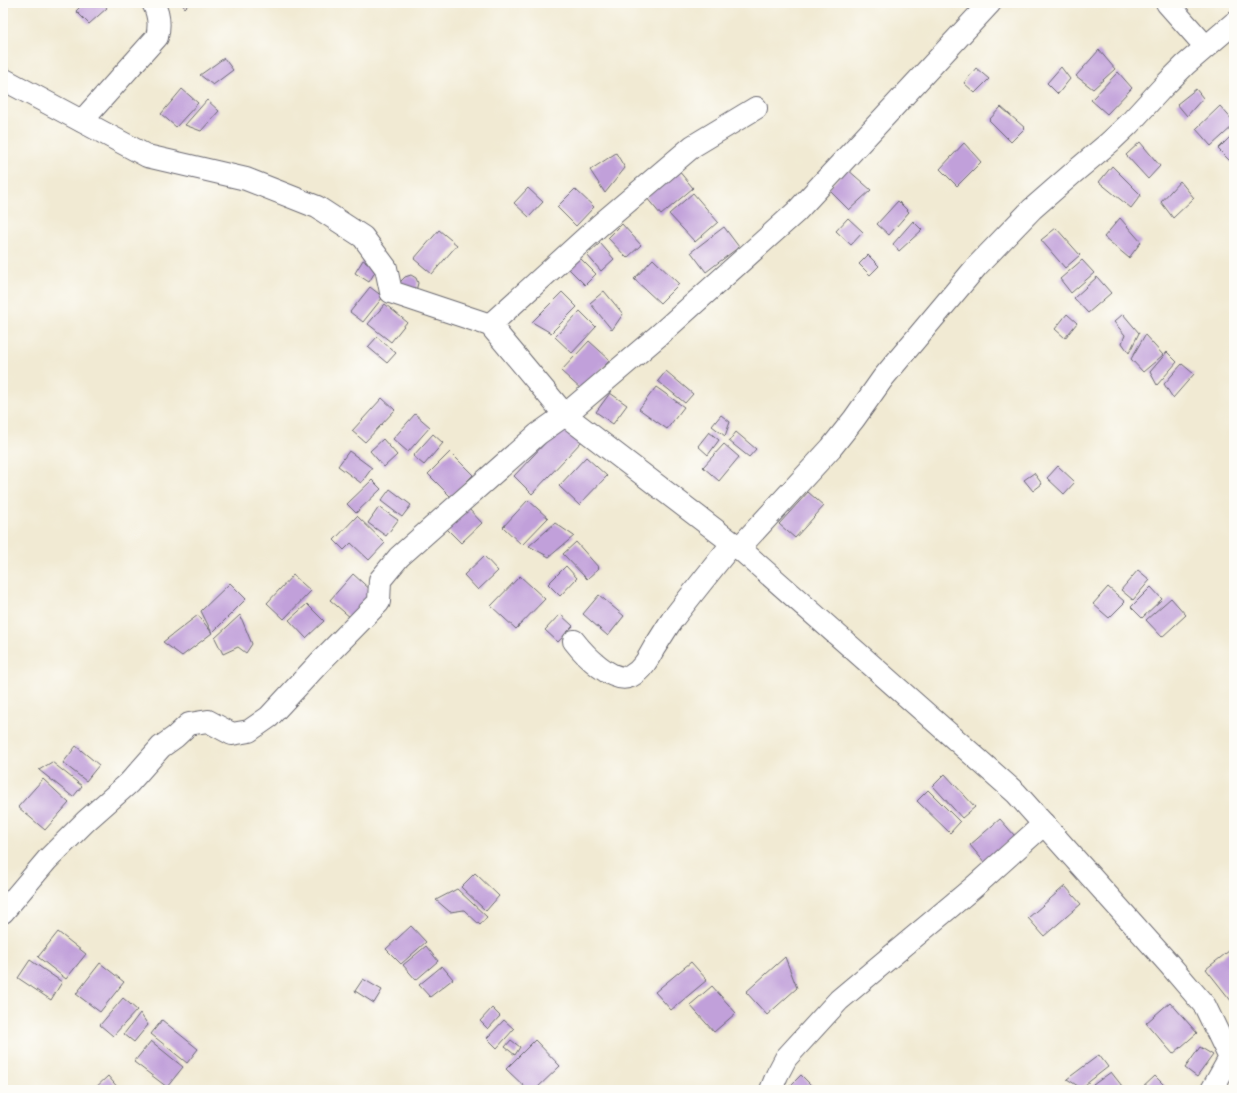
<svg xmlns="http://www.w3.org/2000/svg" width="1237" height="1093" viewBox="0 0 1237 1093" font-family="'IM FELL Great Primer',serif">
<style>
.building{fill:#c1a0da}
.lines{fill:none;stroke-linecap:round;stroke-linejoin:round}
.street-casing{stroke:#6a6870;stroke-width:24}
.secondary-casing{stroke:#6a6870;stroke-width:24}
.street{stroke:#fff;stroke-width:22}
.secondary{stroke:#fff;stroke-width:22}
</style>
<rect width="100%" height="100%" fill="#fdfcf7"/>
<filter id="ink" filterUnits="userSpaceOnUse"><feTurbulence type="fractalNoise" baseFrequency=".025" numOctaves="2"/><feDisplacementMap in="SourceGraphic" scale="8" xChannelSelector="R" yChannelSelector="G"/><feConvolveMatrix kernelMatrix="1 2 1 2 8 2 1 2 1" color-interpolation-filters="sRGB"/></filter>
<filter id="wash" filterUnits="userSpaceOnUse"><feTurbulence type="fractalNoise" baseFrequency=".012" numOctaves="4" result="noise"/><feDisplacementMap in="SourceGraphic" scale="16" xChannelSelector="R" yChannelSelector="G"/><feGaussianBlur stdDeviation="0.9" result="paint"/><feColorMatrix in="noise" values="0 0 0 0 0 0 0 0 0 0 0 0 0 0 0 0 0 1.4 0 .05"/><feComposite in="paint" operator="in"/></filter>
<g filter="url(#wash)">
<rect width="100%" height="100%" fill="#f1ead3"/>
<g id="blocks">
<path class="building" d="M 84,3 L 103,3 L 107,8 L 89,24 L 76,11 Z
M 181,3 L 190,3 L 185,8 Z
M 1099,50 L 1115,69 L 1093,89 L 1076,76 Z
M 224,58 L 233,70 L 213,85 L 200,75 Z
M 1061,67 L 1070,79 L 1058,94 L 1047,83 Z
M 976,68 L 989,79 L 975,93 L 964,83 Z
M 1118,72 L 1132,88 L 1107,114 L 1091,100 Z
M 182,89 L 198,103 L 176,127 L 161,114 Z
M 1196,89 L 1203,98 L 1187,116 L 1177,104 Z
M 207,100 L 219,111 L 201,131 L 185,125 Z
M 1220,106 L 1234,122 L 1234,125 L 1211,146 L 1196,129 Z
M 1001,107 L 1025,128 L 1011,142 L 989,120 Z
M 1234,133 L 1234,160 L 1231,162 L 1218,149 Z
M 1140,142 L 1160,166 L 1148,179 L 1126,155 Z
M 964,143 L 981,162 L 957,186 L 940,169 Z
M 616,153 L 625,168 L 605,193 L 590,170 Z
M 1112,166 L 1141,195 L 1131,208 L 1099,182 Z
M 847,169 L 871,190 L 849,210 L 828,189 Z
M 678,170 L 693,188 L 661,215 L 646,197 Z
M 1180,181 L 1194,198 L 1173,218 L 1161,202 Z
M 528,188 L 543,202 L 529,217 L 514,203 Z
M 575,189 L 594,207 L 576,226 L 557,207 Z
M 693,193 L 718,222 L 695,242 L 669,214 Z
M 898,201 L 909,212 L 889,235 L 877,224 Z
M 848,218 L 863,232 L 851,245 L 836,231 Z
M 1120,218 L 1141,242 L 1129,258 L 1104,237 Z
M 913,221 L 922,230 L 899,251 L 893,244 Z
M 622,224 L 641,245 L 627,258 L 608,238 Z
M 724,227 L 739,247 L 706,272 L 691,252 Z
M 1056,228 L 1080,255 L 1065,268 L 1041,240 Z
M 439,230 L 457,245 L 432,274 L 414,259 Z
M 600,243 L 614,259 L 601,271 L 587,255 Z
M 868,255 L 879,266 L 870,275 L 859,264 Z
M 580,258 L 596,274 L 585,285 L 568,268 Z
M 653,259 L 679,284 L 660,303 L 634,279 Z
M 363,260 L 377,269 L 369,282 L 355,273 Z
M 1082,260 L 1094,273 L 1071,293 L 1060,279 Z
M 411,275 L 416,278 L 418,283 L 416,291 L 400,284 L 401,281 L 405,277 Z
M 1097,277 L 1111,293 L 1088,313 L 1074,298 Z
M 370,287 L 383,297 L 363,322 L 350,312 Z
M 604,291 L 623,314 L 612,330 L 590,303 Z
M 562,292 L 577,307 L 551,333 L 532,322 Z
M 385,304 L 407,322 L 391,342 L 368,324 Z
M 580,311 L 596,327 L 572,353 L 555,337 Z
M 1067,314 L 1077,323 L 1065,338 L 1055,329 Z
M 1123,314 L 1139,333 L 1129,353 L 1122,343 L 1125,335 L 1114,322 Z
M 1145,335 L 1163,355 L 1143,372 L 1131,359 Z
M 377,337 L 396,353 L 387,363 L 368,347 Z
M 589,341 L 610,360 L 582,390 L 561,371 Z
M 1167,352 L 1177,362 L 1157,385 L 1150,372 Z
M 1182,364 L 1194,374 L 1173,398 L 1164,384 Z
M 666,371 L 693,394 L 685,403 L 658,381 Z
M 656,387 L 684,407 L 667,429 L 639,409 Z
M 610,393 L 627,405 L 613,424 L 596,412 Z
M 382,398 L 395,410 L 365,442 L 352,431 Z
M 415,414 L 430,427 L 408,452 L 393,439 Z
M 721,415 L 730,422 L 725,436 L 712,426 Z
M 564,423 L 583,440 L 532,494 L 514,476 Z
M 709,432 L 719,440 L 708,455 L 698,446 Z
M 736,432 L 756,449 L 749,457 L 729,441 Z
M 433,434 L 443,443 L 424,465 L 413,456 Z
M 383,439 L 397,455 L 384,467 L 370,451 Z
M 724,444 L 739,457 L 719,481 L 703,467 Z
M 349,451 L 372,468 L 361,483 L 338,466 Z
M 450,452 L 473,475 L 451,497 L 428,474 Z
M 586,457 L 607,476 L 579,505 L 559,486 Z
M 1058,466 L 1075,482 L 1064,494 L 1047,478 Z
M 1034,473 L 1042,484 L 1033,491 L 1024,480 Z
M 372,480 L 381,489 L 356,513 L 347,504 Z
M 390,489 L 411,505 L 402,517 L 381,501 Z
M 808,492 L 824,506 L 795,538 L 779,524 Z
M 528,500 L 548,518 L 522,545 L 503,527 Z
M 379,507 L 398,520 L 386,536 L 368,523 Z
M 468,508 L 482,523 L 461,543 L 447,529 Z
M 357,516 L 385,543 L 369,560 L 351,543 L 344,550 L 334,540 Z
M 555,523 L 574,536 L 549,557 L 529,546 Z
M 576,542 L 599,568 L 587,579 L 563,554 Z
M 484,556 L 498,571 L 478,590 L 464,575 Z
M 566,566 L 577,578 L 560,596 L 548,584 Z
M 1138,570 L 1150,580 L 1133,600 L 1121,590 Z
M 353,574 L 373,592 L 351,618 L 330,600 Z
M 293,575 L 311,591 L 284,619 L 267,603 Z
M 520,576 L 545,599 L 516,629 L 491,606 Z
M 230,583 L 246,599 L 212,633 L 201,611 Z
M 1108,587 L 1125,602 L 1109,618 L 1093,604 Z
M 1151,587 L 1162,599 L 1142,618 L 1131,607 Z
M 599,595 L 624,616 L 608,636 L 583,614 Z
M 1171,598 L 1186,615 L 1162,637 L 1146,620 Z
M 307,604 L 324,621 L 306,638 L 289,620 Z
M 560,614 L 573,626 L 558,642 L 545,630 Z
M 198,615 L 212,633 L 182,656 L 163,642 Z
M 240,615 L 252,644 L 246,653 L 238,647 L 223,654 L 215,638 Z
M 76,746 L 99,765 L 86,781 L 63,763 Z
M 52,762 L 82,786 L 73,797 L 39,770 Z
M 945,774 L 975,807 L 962,818 L 933,786 Z
M 43,779 L 69,803 L 45,830 L 18,807 Z
M 928,790 L 960,822 L 950,833 L 917,801 Z
M 1000,819 L 1015,836 L 985,863 L 970,845 Z
M 475,873 L 499,896 L 486,911 L 461,887 Z
M 1065,886 L 1081,904 L 1044,936 L 1028,918 Z
M 457,889 L 487,917 L 480,925 L 464,910 L 450,912 L 436,900 Z
M 411,926 L 426,942 L 401,964 L 386,949 Z
M 58,932 L 86,954 L 66,979 L 38,957 Z
M 426,946 L 438,961 L 416,980 L 403,965 Z
M 1234,947 L 1234,1000 L 1232,1002 L 1206,969 Z
M 785,957 L 797,988 L 767,1015 L 746,992 Z
M 30,960 L 62,982 L 51,1000 L 18,978 Z
M 691,962 L 707,980 L 671,1010 L 655,992 Z
M 100,963 L 124,982 L 100,1012 L 76,994 Z
M 442,966 L 453,979 L 430,997 L 419,985 Z
M 363,979 L 382,990 L 374,1003 L 355,991 Z
M 712,986 L 736,1013 L 714,1032 L 690,1005 Z
M 123,998 L 137,1010 L 113,1036 L 100,1025 Z
M 1170,1002 L 1197,1033 L 1173,1054 L 1146,1023 Z
M 492,1008 L 500,1016 L 488,1029 L 480,1021 Z
M 140,1013 L 148,1025 L 134,1042 L 124,1034 Z
M 162,1020 L 198,1049 L 187,1063 L 151,1034 Z
M 504,1020 L 514,1029 L 497,1048 L 487,1038 Z
M 511,1040 L 520,1047 L 515,1055 L 505,1047 Z
M 535,1040 L 560,1066 L 535,1090 L 528,1090 L 506,1069 Z
M 151,1041 L 183,1067 L 167,1087 L 134,1062 Z
M 1200,1047 L 1213,1055 L 1197,1077 L 1185,1068 Z
M 1099,1055 L 1108,1067 L 1081,1088 L 1067,1079 Z
M 1111,1072 L 1122,1086 L 1117,1090 L 1086,1090 Z
M 801,1075 L 816,1090 L 787,1089 Z
M 108,1076 L 119,1089 L 118,1090 L 93,1090 Z
M 1155,1076 L 1169,1090 L 1140,1090 Z"/>
</g>
</g>
<g filter="url(#ink)">
<use href="#blocks" fill-opacity="0" stroke="#6a6870" stroke-width="1"/>
<g class="lines">
<g class="street-casing">
<path id="street" d="M 1167,3 L 1206,47
M 82,121 L 157,37 C 160,25 159,14 153,3
M 490,325 L 600,225 L 693,146 L 756,108
M 739,548 L 831,448 L 854,419 L 883,378 L 977,266 L 1032,209 L 1072,174 L 1110,142 L 1129,124 L 1163,87 L 1185,65 L 1234,23
M 574,641 C 584,654 613,685 631,676 C 642,670 648,659 654,648 C 660,639 666,629 672,620 C 692,594 712,569 733,543
M 3,912 L 47,860 L 86,821 L 129,783 L 161,747 L 175,737 L 189,724 L 208,721 L 232,734 L 249,731 L 269,717 L 321,661 L 379,602 L 380,580 L 399,557 L 538,434 L 565,415 L 658,336 L 796,212 L 990,3
M 771,1090 L 777,1075 L 786,1058 L 839,1000 L 975,886 L 1044,824"/>
</g>
<g class="secondary-casing">
<path id="secondary" d="M 3,79 L 147,156 L 246,179 L 317,207 L 363,237 L 386,268 L 391,292 L 490,325 L 565,415 L 739,548 L 1016,793 L 1169,964 L 1205,1006 L 1230,1058
M 1212,1090 L 1230,1058 L 1234,1054"/>
</g>
<use href="#street" class="street"/>
<use href="#secondary" class="secondary"/>
</g>
</g>
<rect width="1237" height="1093" fill="none" stroke="#fdfcf7" stroke-width="16"/>
</svg>
